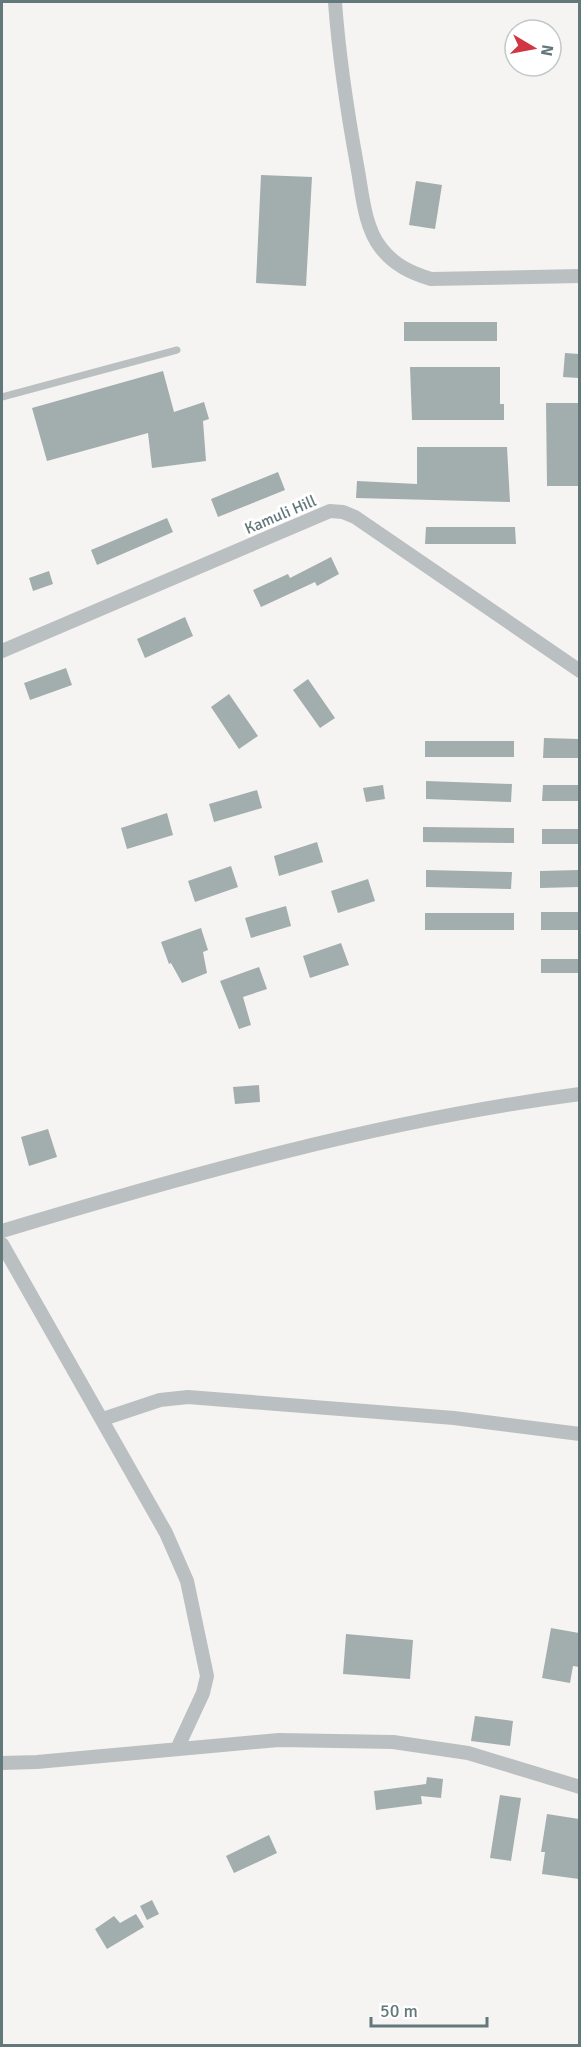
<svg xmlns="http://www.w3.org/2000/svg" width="581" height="2047" viewBox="0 0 581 2047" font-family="Signika,sans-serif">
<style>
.building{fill:#a2adae}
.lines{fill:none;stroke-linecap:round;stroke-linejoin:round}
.service{stroke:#bac0c1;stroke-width:7}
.minor{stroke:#bac0c1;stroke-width:14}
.labels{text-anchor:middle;stroke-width:6;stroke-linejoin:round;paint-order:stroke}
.street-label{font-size:16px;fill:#63787a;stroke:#fff}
</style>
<rect width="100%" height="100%" fill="#f5f4f2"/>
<path class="building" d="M 261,175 L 312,177 L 306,286 L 256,283 Z
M 416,181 L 442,185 L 435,229 L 409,225 Z
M 404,322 L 497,322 L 497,341 L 404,341 Z
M 565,353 L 579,354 L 579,378 L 563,377 Z
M 410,367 L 500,367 L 500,404 L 504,404 L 504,420 L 412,420 Z
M 163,371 L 174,412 L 204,402 L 209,419 L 203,421 L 206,461 L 152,468 L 148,433 L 47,461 L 32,408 Z
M 546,403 L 579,403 L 579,486 L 547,486 Z
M 417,447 L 507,447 L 510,502 L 356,498 L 357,481 L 417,484 Z
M 278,472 L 285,490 L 218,517 L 211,499 Z
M 167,518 L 173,532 L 97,565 L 91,550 Z
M 426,527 L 515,527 L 516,544 L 425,544 Z
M 331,557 L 339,574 L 317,586 L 315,582 L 261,607 L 253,590 L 288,574 L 290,578 Z
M 49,571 L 53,584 L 33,591 L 29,578 Z
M 185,617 L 193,636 L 145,658 L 137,639 Z
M 66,668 L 72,685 L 30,700 L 24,683 Z
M 308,679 L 335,718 L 320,728 L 293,690 Z
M 229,694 L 258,736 L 239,749 L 211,707 Z
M 544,738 L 579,739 L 579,758 L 543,758 Z
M 425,741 L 514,741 L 514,757 L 425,757 Z
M 426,781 L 512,784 L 511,802 L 426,799 Z
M 383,785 L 385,799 L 366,802 L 363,788 Z
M 543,785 L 579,785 L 579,801 L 542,801 Z
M 257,790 L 262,808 L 214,822 L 209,804 Z
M 167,813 L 173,835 L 127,849 L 121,828 Z
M 423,827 L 514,828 L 514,843 L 423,842 Z
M 542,829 L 579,829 L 579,844 L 542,844 Z
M 317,842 L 323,862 L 279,876 L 274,856 Z
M 231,866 L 238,887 L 195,902 L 188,881 Z
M 426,870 L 512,872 L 511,889 L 426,887 Z
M 579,870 L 579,887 L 540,888 L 540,871 Z
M 368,879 L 375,901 L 338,913 L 331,891 Z
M 286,906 L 291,926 L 251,938 L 245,918 Z
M 541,912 L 579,912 L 579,930 L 541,930 Z
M 425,913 L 514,913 L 514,930 L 425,930 Z
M 201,928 L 208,950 L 203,952 L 207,973 L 182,983 L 171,963 L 169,964 L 161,942 Z
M 341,943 L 349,965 L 310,978 L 303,956 Z
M 541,959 L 579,959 L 579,973 L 541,973 Z
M 259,967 L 267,989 L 243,997 L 251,1025 L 239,1029 L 220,981 Z
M 259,1085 L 260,1102 L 235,1104 L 233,1087 Z
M 48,1129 L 57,1157 L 29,1166 L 21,1137 Z
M 551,1628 L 579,1633 L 579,1667 L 573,1666 L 570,1683 L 542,1678 Z
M 346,1634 L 413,1640 L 410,1679 L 343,1674 Z
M 475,1716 L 513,1721 L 510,1746 L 471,1741 Z
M 427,1777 L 443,1779 L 441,1798 L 421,1796 L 422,1804 L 376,1810 L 374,1791 L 426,1784 Z
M 500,1795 L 521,1798 L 511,1861 L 490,1858 Z
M 547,1814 L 579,1819 L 579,1879 L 542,1874 L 545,1852 L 541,1852 Z
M 269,1835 L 277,1853 L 234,1873 L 226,1856 Z
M 152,1900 L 159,1914 L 147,1920 L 140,1906 Z
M 136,1914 L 144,1927 L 107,1949 L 95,1929 L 114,1916 L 120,1923 Z"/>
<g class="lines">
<path class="service" d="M 2,397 L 177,350"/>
<path class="minor" d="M 335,2 C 339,57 347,110 357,165 C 362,191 364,227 381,248 C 394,265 411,273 431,279 L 580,276
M 2,651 L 330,511 L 343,512 L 355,517 L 580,671
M 2,1231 C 191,1174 383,1120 580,1094
M 2,1244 L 166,1533 L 187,1581 L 207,1676 L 203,1693 L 177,1749
M 103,1419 L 160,1400 L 188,1397 L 454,1418 L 580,1434
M 2,1763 L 37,1762 L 279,1740 L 393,1742 L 468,1753 L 580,1787"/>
</g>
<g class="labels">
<g class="street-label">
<text transform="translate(280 514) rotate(-23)" y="6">Kamuli Hill</text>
</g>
</g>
<rect width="581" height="2047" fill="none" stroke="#63787a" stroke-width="6"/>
<g transform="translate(533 48) rotate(100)"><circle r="28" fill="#ffffff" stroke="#c1c9ca" stroke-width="1.5"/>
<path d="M0-4.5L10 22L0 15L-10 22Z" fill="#d13643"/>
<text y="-9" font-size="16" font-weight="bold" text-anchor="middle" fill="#63787a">N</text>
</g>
<path d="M371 2017v9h116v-9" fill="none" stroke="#63787a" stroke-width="3"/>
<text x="380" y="2017" font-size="18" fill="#63787a" stroke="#ffffff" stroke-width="4.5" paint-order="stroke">50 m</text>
</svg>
